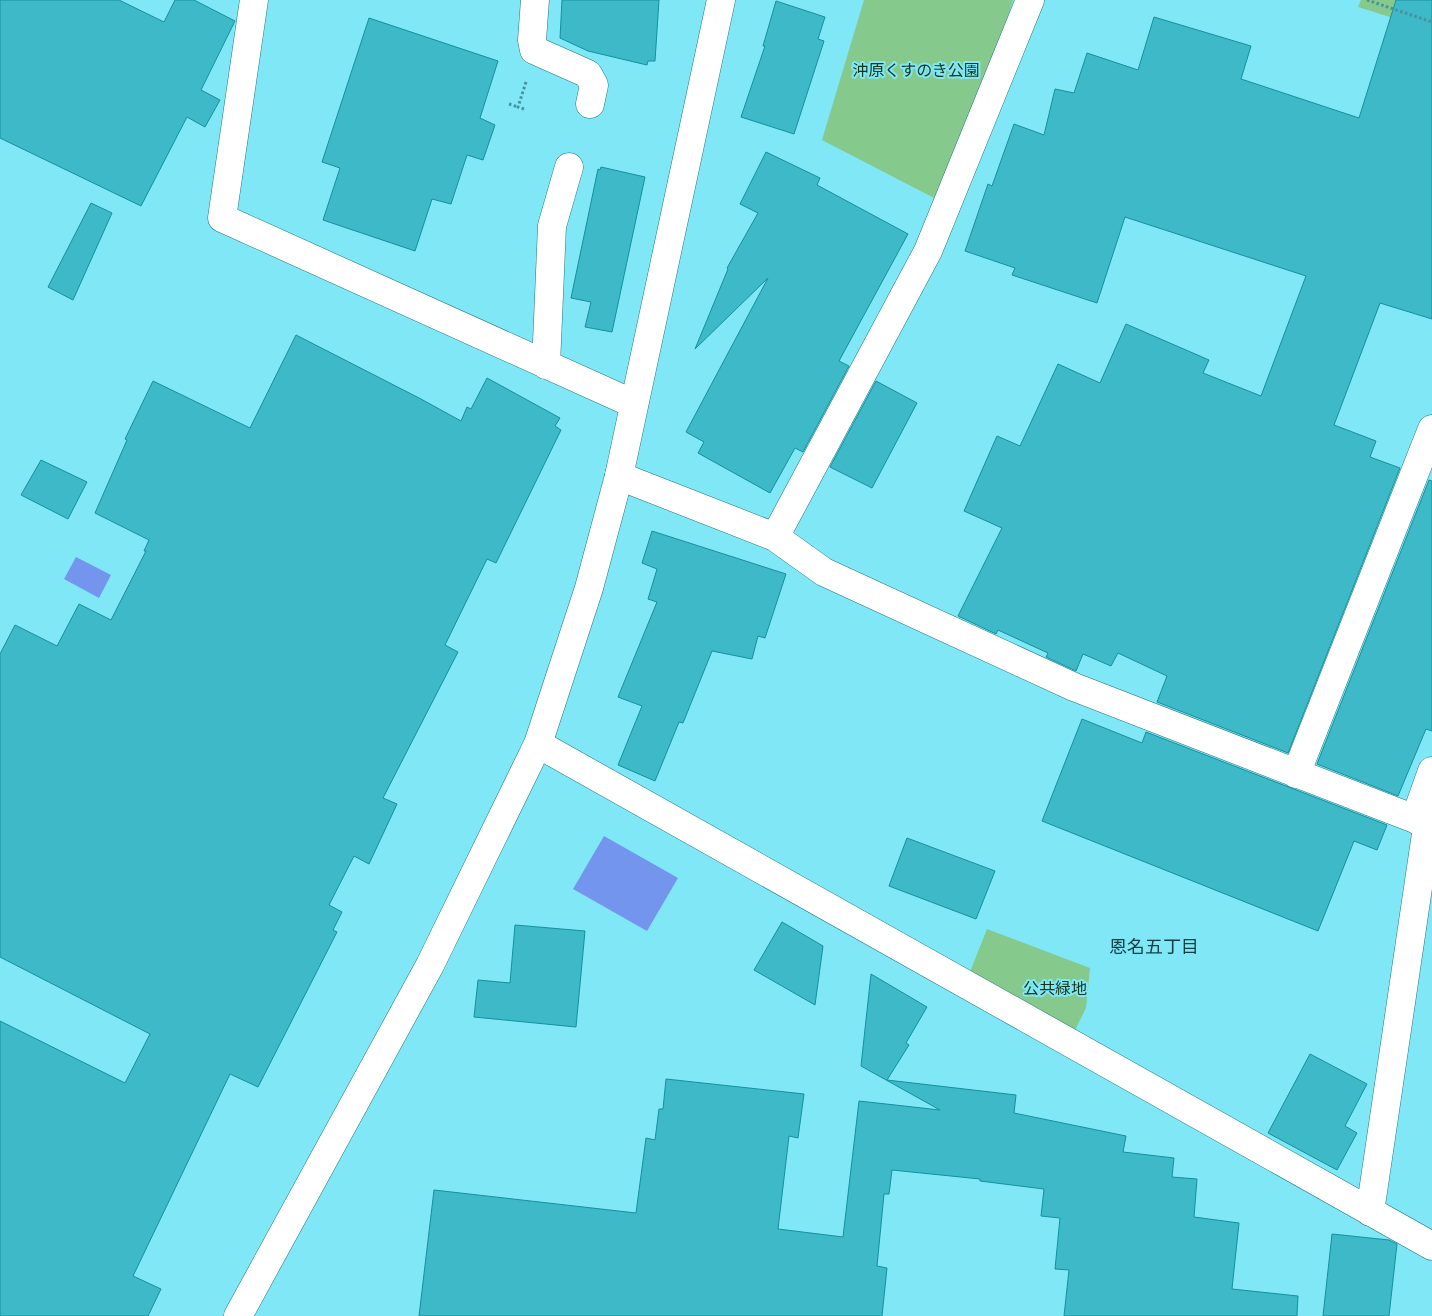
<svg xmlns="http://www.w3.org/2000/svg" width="1432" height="1316" viewBox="0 0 1432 1316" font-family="'Archivo Narrow','Noto Sans JP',sans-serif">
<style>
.green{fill:#85c98c}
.water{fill:#7495ed}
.building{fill:#3db9c8;stroke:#15909d}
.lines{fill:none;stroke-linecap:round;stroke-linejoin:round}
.minor-casing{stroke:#237781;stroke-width:29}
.tertiary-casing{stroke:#237781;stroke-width:29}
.path{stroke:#47929c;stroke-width:3;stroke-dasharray:2.5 2.5;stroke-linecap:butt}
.minor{stroke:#fff;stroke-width:28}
.tertiary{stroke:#fff;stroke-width:28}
.labels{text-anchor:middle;stroke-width:4;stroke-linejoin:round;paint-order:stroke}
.park-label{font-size:16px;fill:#133518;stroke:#7fe7f5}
.neighbourhood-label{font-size:18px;fill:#103e44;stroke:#7fe7f5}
</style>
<rect width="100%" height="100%" fill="#7fe7f5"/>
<path class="green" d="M 864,0 L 1013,0 L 992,67 L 938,200 L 822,140 Z
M 1361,0 L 1395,0 L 1432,12 L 1432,30 L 1358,7 Z
M 987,929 L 1090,968 L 1086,1008 L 1073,1034 L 968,977 Z"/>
<path class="water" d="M 76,557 L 111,575 L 99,598 L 64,579 Z
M 604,836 L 678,878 L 647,931 L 573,889 Z"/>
<path class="building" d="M 0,0 L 119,0 L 164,22 L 175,0 L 194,0 L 235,21 L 201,90 L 220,100 L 205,127 L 187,117 L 141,206 L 0,138 Z
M 562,0 L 659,0 L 655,61 L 648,61 L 647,65 L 588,51 L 560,38 Z
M 1396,0 L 1432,0 L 1432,319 L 1380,303 L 1334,425 L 1376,441 L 1370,457 L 1400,468 L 1288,753 L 1157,702 L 1167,676 L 1118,653 L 1111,666 L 1083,654 L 1076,671 L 1046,657 L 1048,653 L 998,630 L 996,634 L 958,616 L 1002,528 L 964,511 L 997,436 L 1020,446 L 1058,364 L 1100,383 L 1126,324 L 1209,360 L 1203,373 L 1261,396 L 1306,276 L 1125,217 L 1097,303 L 1012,275 L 1015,268 L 965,251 L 988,184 L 992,186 L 1014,124 L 1044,135 L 1055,89 L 1074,93 L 1087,53 L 1138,70 L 1154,17 L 1251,46 L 1241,79 L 1359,118 Z
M 776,1 L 825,17 L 818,39 L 824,41 L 794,134 L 741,117 L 765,46 L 763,46 Z
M 369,18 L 498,61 L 480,118 L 495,125 L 483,160 L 467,155 L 451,204 L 432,199 L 415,251 L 323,220 L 340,168 L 322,162 Z
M 766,152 L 820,178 L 817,185 L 908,234 L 839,361 L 849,366 L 803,452 L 795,448 L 770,493 L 698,453 L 704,442 L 686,432 L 768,278 L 695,349 L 728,269 L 727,268 L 758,213 L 740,204 Z
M 601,167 L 645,177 L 612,332 L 585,327 L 591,302 L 571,298 L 598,169 L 600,170 Z
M 91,203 L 112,213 L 73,300 L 48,287 Z
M 296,335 L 421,399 L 461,421 L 467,407 L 471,409 L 487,378 L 560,418 L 555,426 L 561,430 L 496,563 L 487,559 L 445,645 L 458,652 L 383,798 L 397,804 L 369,864 L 354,856 L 329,905 L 342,912 L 333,930 L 337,932 L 258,1087 L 230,1074 L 133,1276 L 161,1289 L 148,1316 L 0,1316 L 0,1021 L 125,1083 L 150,1034 L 0,957 L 0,654 L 15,625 L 57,646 L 79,604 L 111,620 L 146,551 L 144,551 L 149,540 L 95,513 L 127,440 L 125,439 L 153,381 L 250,428 Z
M 876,381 L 917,403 L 872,488 L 830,467 Z
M 41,460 L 87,482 L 68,519 L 21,495 Z
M 1429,480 L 1432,481 L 1432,731 L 1426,729 L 1398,796 L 1317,764 Z
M 652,531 L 786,574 L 765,638 L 758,636 L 752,659 L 712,651 L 683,723 L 679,722 L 655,781 L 618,765 L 642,706 L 618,697 L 657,602 L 648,599 L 657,569 L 642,563 Z
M 1082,719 L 1142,743 L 1146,732 L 1387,825 L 1377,850 L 1354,841 L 1318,931 L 1042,821 Z
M 907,838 L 995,871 L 976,919 L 889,886 Z
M 782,922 L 823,946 L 815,1005 L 754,970 Z
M 515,925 L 585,931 L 576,1027 L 474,1017 L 478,980 L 510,983 Z
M 871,974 L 927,1007 L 906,1043 L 909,1045 L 887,1080 L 1016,1095 L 1014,1113 L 1126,1136 L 1123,1152 L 1174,1158 L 1172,1177 L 1197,1179 L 1194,1217 L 1239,1223 L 1232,1289 L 1298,1296 L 1297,1316 L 1064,1316 L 1069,1270 L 1055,1269 L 1060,1218 L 1041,1216 L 1044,1189 L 980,1181 L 980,1179 L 892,1170 L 889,1194 L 884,1194 L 877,1266 L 887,1268 L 882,1316 L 419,1316 L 434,1190 L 636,1213 L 646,1138 L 655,1140 L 659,1109 L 663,1109 L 666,1079 L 804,1094 L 798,1138 L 789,1136 L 778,1229 L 843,1237 L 859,1101 L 940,1110 L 861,1066 Z
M 1310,1054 L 1367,1084 L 1345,1126 L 1357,1133 L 1337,1170 L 1268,1133 Z
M 1332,1234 L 1389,1240 L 1397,1244 L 1389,1316 L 1323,1316 Z"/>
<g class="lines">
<g class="minor-casing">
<path id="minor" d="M 254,0 L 222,218 L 634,404
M 535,0 L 532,40 L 534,50 L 588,74 L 594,85 L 590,104
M 546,365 L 552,226 L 569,167
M 619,476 L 775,537 L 824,572 L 1074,687 L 1415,819 L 1432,829
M 775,537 L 928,251 L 1030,0
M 538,744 L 1432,1246
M 1296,774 L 1432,429
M 1415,819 L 1432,771
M 1370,1212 L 1427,827"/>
</g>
<g class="tertiary-casing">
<path id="tertiary" d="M 238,1316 L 430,965 L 538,744 L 589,588 L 619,476 L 721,0"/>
</g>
<path class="path" d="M 1367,0 L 1432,22
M 509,104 L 518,107
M 524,109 L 518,107 L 526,82"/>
<use href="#minor" class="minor"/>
<use href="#tertiary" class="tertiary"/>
</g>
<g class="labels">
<g class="park-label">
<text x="916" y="76">沖原くすのき公園</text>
<text x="1055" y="994">公共緑地</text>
</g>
<g class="neighbourhood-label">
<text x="1154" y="953">恩名五丁目</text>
</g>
</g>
</svg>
